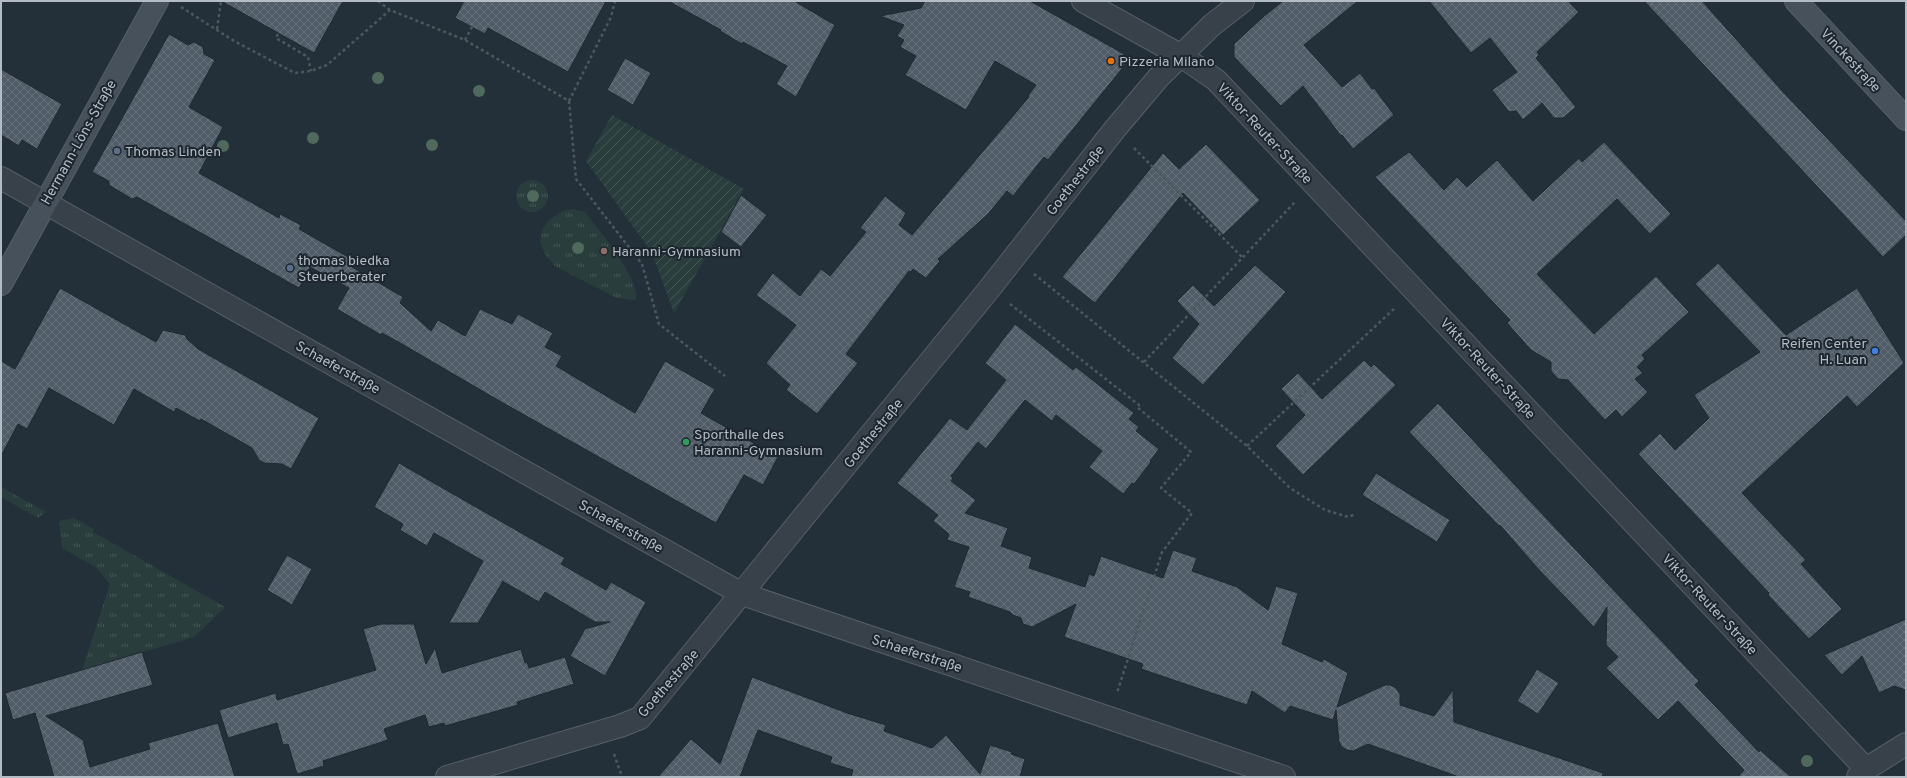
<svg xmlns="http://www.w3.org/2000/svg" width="1907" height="778" viewBox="0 0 1907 778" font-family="Overpass,sans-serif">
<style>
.grass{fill:url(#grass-tufts)}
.garden{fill:url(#garden-furrows)}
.building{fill:url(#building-cross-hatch);stroke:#1f2830}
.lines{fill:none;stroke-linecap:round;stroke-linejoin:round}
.street-casing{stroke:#565f67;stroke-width:24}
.secondary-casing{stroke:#565f67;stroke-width:24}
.path{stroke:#485a5b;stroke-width:2.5;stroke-dasharray:3 3;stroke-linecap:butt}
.street{stroke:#38414a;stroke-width:22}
.secondary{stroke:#46515c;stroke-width:22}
.tree{fill:#4f6a5c}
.food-dot{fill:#e8710a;stroke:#1d262e;stroke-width:1.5}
.service-dot{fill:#5c6f8a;stroke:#1d262e;stroke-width:1.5}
.education-dot{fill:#8d6e63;stroke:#1d262e;stroke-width:1.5}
.shop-dot{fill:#3f7fe0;stroke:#1d262e;stroke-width:1.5}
.leisure-dot{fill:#2e9e5b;stroke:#1d262e;stroke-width:1.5}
.labels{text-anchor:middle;stroke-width:4;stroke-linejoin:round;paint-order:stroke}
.street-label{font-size:14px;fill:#b3bcc5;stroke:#1d262e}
.poi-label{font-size:14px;fill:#b3bcc5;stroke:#1d262e;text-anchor:start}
</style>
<defs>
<pattern id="grass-tufts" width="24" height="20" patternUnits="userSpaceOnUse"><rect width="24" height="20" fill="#293e3c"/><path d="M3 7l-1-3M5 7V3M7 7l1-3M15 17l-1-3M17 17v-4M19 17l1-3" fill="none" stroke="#465857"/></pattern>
<pattern id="garden-furrows" width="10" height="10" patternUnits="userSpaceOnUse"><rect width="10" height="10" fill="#293e3c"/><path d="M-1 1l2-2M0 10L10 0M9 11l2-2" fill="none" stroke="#465857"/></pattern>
<pattern id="building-cross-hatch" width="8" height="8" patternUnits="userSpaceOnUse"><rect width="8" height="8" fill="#505c67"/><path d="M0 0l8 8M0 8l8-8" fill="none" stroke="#67717b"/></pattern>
</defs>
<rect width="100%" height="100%" fill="#243039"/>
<path class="grass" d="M516 196a16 16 0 1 1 32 0a16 16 0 1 1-32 0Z
M 571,209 L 585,212 C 599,231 639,277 636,300 L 617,298 L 555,266 L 545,254 L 540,242 L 542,230 L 549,220 L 561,212 Z
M 1,487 L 46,512 L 38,518 L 1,497 Z
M 74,518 L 94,529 L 93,532 L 225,607 L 194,637 L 82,670 L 110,584 L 97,568 L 62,548 L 59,521 Z"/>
<path class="garden" d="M 612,115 L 744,189 L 674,313 L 652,253 L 586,161 Z"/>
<path class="building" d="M 221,1 L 343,1 L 314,53 Z
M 464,1 L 606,1 L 568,72 L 488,28 L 485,34 L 455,18 Z
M 668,1 L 794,1 L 835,25 L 796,97 L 776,84 L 787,66 L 743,42 L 742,44 L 720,31 L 721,30 Z
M 925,1 L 1030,1 L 1124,54 L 1125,65 L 1048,160 L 1044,157 L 1013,196 L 1007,191 L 988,214 L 938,259 L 940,261 L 926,278 L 913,269 L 911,272 L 909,271 L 846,354 L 858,363 L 817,414 L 786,390 L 790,385 L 766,363 L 796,325 L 756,295 L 773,273 L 800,296 L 821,269 L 830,276 L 866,232 L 860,228 L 885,196 L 906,213 L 899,225 L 912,235 L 1029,97 L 1028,96 L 1036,85 L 995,61 L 966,110 L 905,75 L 916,56 L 900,47 L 904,40 L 897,36 L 904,25 L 880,16 L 921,8 Z
M 1283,1 L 1358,1 L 1304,45 L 1342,87 L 1360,73 L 1372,89 L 1374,88 L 1394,115 L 1353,149 L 1342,135 L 1341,136 L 1303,86 L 1281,106 L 1234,57 L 1234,44 L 1263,17 Z
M 1429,1 L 1568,1 L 1579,12 L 1537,52 L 1539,55 L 1536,58 L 1576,107 L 1563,118 L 1554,118 L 1542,103 L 1523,120 L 1516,111 L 1509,112 L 1492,90 L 1517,72 L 1490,38 L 1471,53 Z
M 1644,1 L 1702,1 L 1784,93 L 1906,221 L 1906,235 L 1883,257 Z
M 169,34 L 188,45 L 194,42 L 203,47 L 204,54 L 215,60 L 189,107 L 223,127 L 199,173 L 279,218 L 280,214 L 301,225 L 299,229 L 355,261 L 352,267 L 403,297 L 400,303 L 431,331 L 438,320 L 465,336 L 480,309 L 512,324 L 518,314 L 553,333 L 545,347 L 562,356 L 556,366 L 635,413 L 665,361 L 715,389 L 701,413 L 778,457 L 763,485 L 744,475 L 716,523 L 496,399 L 402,344 L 382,333 L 381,335 L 337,309 L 349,288 L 310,267 L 299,288 L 137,197 L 132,199 L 109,185 L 109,181 L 92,172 Z
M 625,58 L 651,73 L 633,105 L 607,90 Z
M 1,69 L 62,104 L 37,149 L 22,140 L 19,146 L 1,135 Z
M 1604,142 L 1671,214 L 1650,234 L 1617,199 L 1537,274 L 1594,334 L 1656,276 L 1689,312 L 1642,355 L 1645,359 L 1637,367 L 1643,373 L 1635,379 L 1648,392 L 1622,417 L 1616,410 L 1605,420 L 1568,380 L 1558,379 L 1551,371 L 1551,362 L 1531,350 L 1507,323 L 1510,320 L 1375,177 L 1409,152 L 1444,190 L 1457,177 L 1467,187 L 1497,160 L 1533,201 L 1579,158 L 1582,162 Z
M 1206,144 L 1260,200 L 1223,235 L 1183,193 L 1095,303 L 1062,277 L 1163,153 L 1179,169 Z
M 741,195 L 767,215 L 741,247 L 721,232 Z
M 1718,263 L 1786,335 L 1857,288 L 1904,363 L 1857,407 L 1847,396 L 1742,493 L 1806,560 L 1801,564 L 1842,609 L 1809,639 L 1768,595 L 1769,593 L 1638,454 L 1660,433 L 1675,450 L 1709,418 L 1694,395 L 1760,352 L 1695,284 Z
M 1255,265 L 1286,292 L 1203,385 L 1172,358 L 1199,324 L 1177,301 L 1193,285 L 1214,306 Z
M 60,288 L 156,342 L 163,330 L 185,335 L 187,339 L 198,349 L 319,418 L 291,469 L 282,464 L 264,463 L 259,460 L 252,448 L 201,419 L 200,421 L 176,408 L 174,412 L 134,389 L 114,425 L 49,388 L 27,429 L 18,424 L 1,456 L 1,361 L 15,369 Z
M 1015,324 L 1073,370 L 1076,367 L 1134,413 L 1129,419 L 1139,427 L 1136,431 L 1159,449 L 1150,461 L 1151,462 L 1134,484 L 1132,483 L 1123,494 L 1089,467 L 1102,451 L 1056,415 L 1052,421 L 1025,400 L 986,449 L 978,442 L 951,476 L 953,478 L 951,481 L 976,500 L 965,513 L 1008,528 L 1001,546 L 1032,557 L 1029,568 L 1085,587 L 1089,574 L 1094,576 L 1101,556 L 1163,578 L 1173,550 L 1197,558 L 1192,571 L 1237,587 L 1268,610 L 1276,586 L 1298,593 L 1282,644 L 1322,662 L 1324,659 L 1348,673 L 1337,707 L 1385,685 L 1390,685 L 1396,688 L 1400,694 L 1400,705 L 1434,716 L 1453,690 L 1454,722 L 1603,773 L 1602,777 L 1459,777 L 1368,744 L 1353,751 L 1347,750 L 1342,747 L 1339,742 L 1336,710 L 1333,720 L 1290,706 L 1285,713 L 1252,691 L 1247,705 L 1141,669 L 1143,664 L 1064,637 L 1076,604 L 1032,627 L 1023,624 L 1021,618 L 1013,615 L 1010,612 L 968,597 L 970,592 L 954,587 L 969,547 L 947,540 L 949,534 L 933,521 L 938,515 L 897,483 L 950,418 L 967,430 L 1006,380 L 985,363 Z
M 1364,360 L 1371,367 L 1374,364 L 1396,385 L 1303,475 L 1275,446 L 1305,415 L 1281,389 L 1298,373 L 1322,399 Z
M 1438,403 L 1699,681 L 1695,685 L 1759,752 L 1760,750 L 1791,777 L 1738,777 L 1744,770 L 1678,701 L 1658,720 L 1606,668 L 1618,657 L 1606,645 L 1607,607 L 1594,627 L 1539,570 L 1500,525 L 1499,526 L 1409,432 Z
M 399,463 L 565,558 L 561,564 L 606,590 L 611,582 L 646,602 L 605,676 L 570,656 L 585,629 L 610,622 L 595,622 L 545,592 L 539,602 L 502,581 L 502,583 L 478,623 L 449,623 L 483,561 L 434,533 L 427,546 L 400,530 L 403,524 L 374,507 Z
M 1376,473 L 1450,520 L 1437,542 L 1362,495 Z
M 287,555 L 312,569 L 292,605 L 267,590 Z
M 1906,619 L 1906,690 L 1894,686 L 1879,693 L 1862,656 L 1842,675 L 1824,655 Z
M 381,624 L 414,624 L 426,664 L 435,648 L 442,673 L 521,649 L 525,663 L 527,662 L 529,668 L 565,657 L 574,684 L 517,702 L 518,705 L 445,726 L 444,723 L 429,727 L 425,715 L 384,729 L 388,740 L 323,761 L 324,766 L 297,774 L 288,744 L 283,745 L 277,723 L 228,738 L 219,710 L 276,693 L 277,700 L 376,670 L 363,629 Z
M 142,652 L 153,685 L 46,716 L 83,740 L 90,767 L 150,749 L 148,743 L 218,723 L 235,777 L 54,777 L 35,713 L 13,720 L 5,693 Z
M 1537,669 L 1559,683 L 1538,714 L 1517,701 Z
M 752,677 L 847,713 L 886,725 L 884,731 L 932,748 L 946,735 L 980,774 L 990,745 L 1012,752 L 1011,754 L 1025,759 L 1020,777 L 851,777 L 853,770 L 830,763 L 832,757 L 758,730 L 740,777 L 658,777 L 691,739 L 720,764 Z"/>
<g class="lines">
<g class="street-casing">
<path id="street" d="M 1083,1 L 1180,55 L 1216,80 L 1866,769
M 1,178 L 742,594 L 1284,777
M 447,777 L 620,726 L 640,718 L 990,288 L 1115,129 L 1158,78 L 1212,25 L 1243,1
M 1858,777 L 1866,769 L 1906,744"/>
</g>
<g class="secondary-casing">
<path id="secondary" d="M 1796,1 L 1906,119
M 1,284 L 157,1"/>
</g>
<path class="path" d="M 378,1 L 390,10
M 181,7 L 234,41 L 295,73 L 311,71 L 327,65 L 390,10 L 465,40 L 569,101 L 576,179 L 642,264 L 659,324 L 725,376
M 217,29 L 221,1
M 278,34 L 276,38 L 308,57 L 311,71
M 465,40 L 472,27
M 569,101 L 611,17 L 615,1
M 1134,148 L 1242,257
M 1034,274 L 1247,446 L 1290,488 L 1325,510 L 1348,517 L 1356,514
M 1010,304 L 1139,405 L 1137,407 L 1191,452 L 1161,488 L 1192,513 L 1162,552 L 1117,693
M 1144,362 L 1296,201
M 1247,446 L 1396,307
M 614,754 L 622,777"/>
<use href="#street" class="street"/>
<use href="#secondary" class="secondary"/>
</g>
<g class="tree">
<circle cx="378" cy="78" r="6"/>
<circle cx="479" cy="91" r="6"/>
<circle cx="313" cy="138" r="6"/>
<circle cx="432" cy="145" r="6"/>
<circle cx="223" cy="146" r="6"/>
<circle cx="533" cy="196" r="6"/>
<circle cx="578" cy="248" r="6"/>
<circle cx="1807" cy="761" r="6"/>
</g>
<circle class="food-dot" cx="1111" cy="61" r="4"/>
<g class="service-dot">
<circle cx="117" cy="151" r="4"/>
<circle cx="290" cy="268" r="4"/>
</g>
<circle class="education-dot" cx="604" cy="251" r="4"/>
<circle class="shop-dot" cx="1875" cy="351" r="4"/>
<circle class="leisure-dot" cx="686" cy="442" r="4"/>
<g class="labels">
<g class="street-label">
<text transform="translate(1851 60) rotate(47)" y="5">Vinckestraße</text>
<text transform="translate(1265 133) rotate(47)" y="5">Viktor-Reuter-Straße</text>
<text transform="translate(78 142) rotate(-61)" y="5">Hermann-Löns-Straße</text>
<text transform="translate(1075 180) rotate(-52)" y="5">Goethestraße</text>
<text transform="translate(338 367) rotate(29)" y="5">Schaeferstraße</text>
<text transform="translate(1488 368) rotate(47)" y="5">Viktor-Reuter-Straße</text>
<text transform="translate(873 433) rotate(-51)" y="5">Goethestraße</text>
<text transform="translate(621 526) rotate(29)" y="5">Schaeferstraße</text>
<text transform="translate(1710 604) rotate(47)" y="5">Viktor-Reuter-Straße</text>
<text transform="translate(917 653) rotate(18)" y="5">Schaeferstraße</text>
<text transform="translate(668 683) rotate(-49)" y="5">Goethestraße</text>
</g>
<g class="poi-label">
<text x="1119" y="66">Pizzeria Milano</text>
<text x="125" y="156">Thomas Linden</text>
<text x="612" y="256">Haranni-Gymnasium</text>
<text x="298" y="265">thomas biedka<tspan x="298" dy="16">Steuerberater</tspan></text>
<text x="1867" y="348" text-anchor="end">Reifen Center<tspan x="1867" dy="16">H. Luan</tspan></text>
<text x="694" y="439">Sporthalle des<tspan x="694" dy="16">Haranni-Gymnasium</tspan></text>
</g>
</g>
<rect width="1907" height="778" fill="none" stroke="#b3bcc5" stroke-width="4"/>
</svg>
